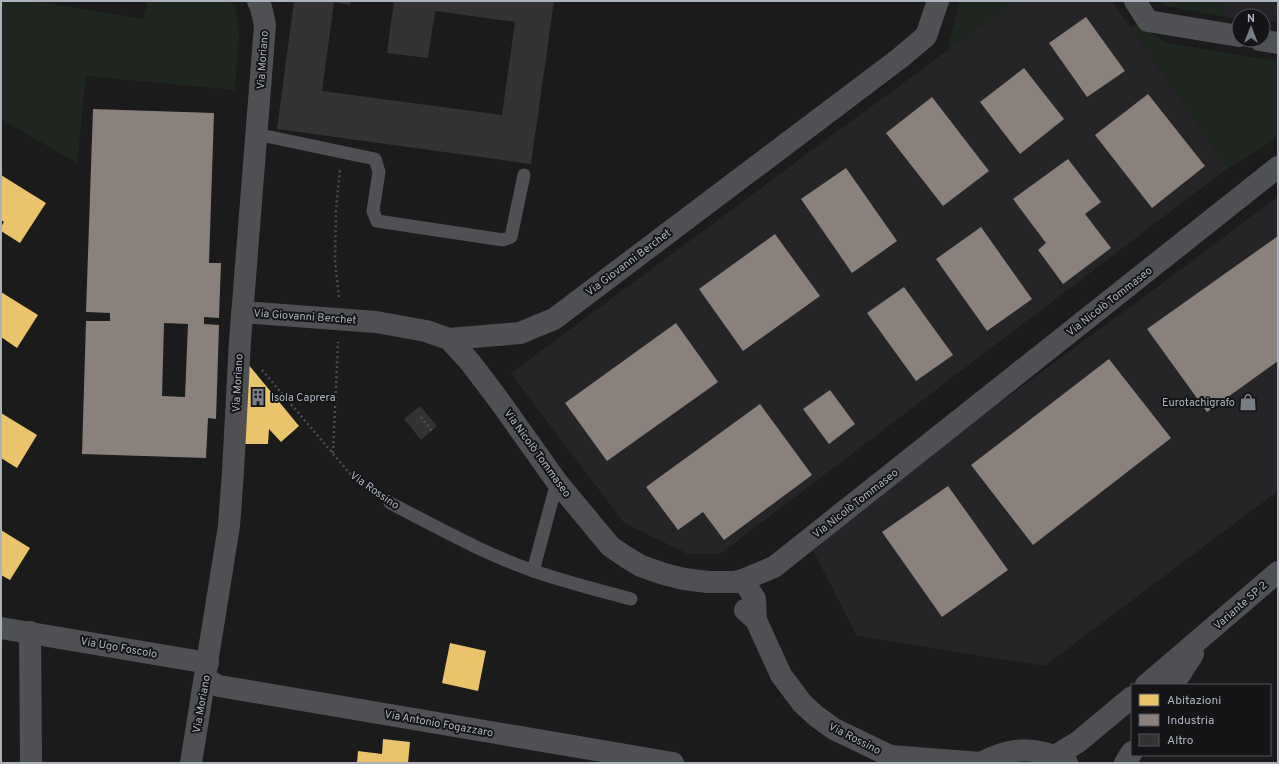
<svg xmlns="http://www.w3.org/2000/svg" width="1279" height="764" viewBox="0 0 1279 764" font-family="Overpass,sans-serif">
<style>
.built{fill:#252528}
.green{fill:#1e261f}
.homes{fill:#e9c46a}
.industry{fill:#8a817c;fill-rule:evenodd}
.building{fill:#333334}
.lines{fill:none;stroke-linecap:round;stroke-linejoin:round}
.path{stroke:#4b4d4f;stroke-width:2.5;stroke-dasharray:2 3;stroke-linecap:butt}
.lane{stroke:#4f5155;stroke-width:13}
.street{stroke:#4f5155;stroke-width:22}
.secondary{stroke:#4e5053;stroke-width:22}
.labels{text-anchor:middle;stroke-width:4;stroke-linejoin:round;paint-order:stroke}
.street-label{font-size:11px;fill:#acb3bd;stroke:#151518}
.poi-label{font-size:11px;fill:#acb3bd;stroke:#151518;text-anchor:start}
</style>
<rect width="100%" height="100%" fill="#1b1b1c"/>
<path class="built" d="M 1014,1 L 1112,1 L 1228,168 L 720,554 L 688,554 L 624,523 L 511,373 Z
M 1224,1 L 1278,1 L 1278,23 L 1263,21 L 1263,16 L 1239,16 L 1239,18 L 1222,16 Z
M 1278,196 L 1278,491 L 1045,666 L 857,636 L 809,543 L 1202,254 Z"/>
<path class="green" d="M 1,1 L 31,1 L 143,19 L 148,1 L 229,1 L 235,8 L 239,32 L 235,90 L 86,76 L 77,163 L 1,119 Z
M 960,1 L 1014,1 L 947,50 Z
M 1161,1 L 1224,1 L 1222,16 L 1165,6 Z
M 1136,24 L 1167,43 L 1278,61 L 1278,138 L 1228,168 L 1131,28 Z"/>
<path class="homes" d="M 1,175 L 46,203 L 20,243 L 1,231 L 1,227 L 4,222 L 1,220 Z
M 1,292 L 38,315 L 17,348 L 1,337 Z
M 248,364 L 299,426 L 281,442 L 269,429 L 268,444 L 240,444 Z
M 1,413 L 37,435 L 17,468 L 1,458 Z
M 1,530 L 30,548 L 10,580 L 1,575 Z
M 450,643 L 486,651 L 478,691 L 442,683 Z
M 383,739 L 410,742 L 408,763 L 357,763 L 358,751 L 382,754 Z"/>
<path class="industry" d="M 1086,17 L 1125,71 L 1087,97 L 1049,43 Z
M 1024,68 L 1064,119 L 1020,154 L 980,102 Z
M 1148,94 L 1205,166 L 1152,208 L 1095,135 Z
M 932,97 L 989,171 L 943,206 L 886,133 Z
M 93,109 L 214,113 L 209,263 L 221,263 L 219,318 L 204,317 L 204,324 L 219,325 L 216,419 L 208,418 L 206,458 L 82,454 L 86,321 L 110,321 L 110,313 L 86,312 ZM 164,323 L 188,324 L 185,397 L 162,396 Z
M 1068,159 L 1101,202 L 1085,214 L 1111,248 L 1063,284 L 1038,250 L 1046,243 L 1013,199 Z
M 846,168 L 897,241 L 852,273 L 801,199 Z
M 981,227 L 1032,299 L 987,331 L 936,259 Z
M 775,234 L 820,296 L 743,351 L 699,289 Z
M 1278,236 L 1278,361 L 1207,412 L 1147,329 Z
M 904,287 L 953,355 L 916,381 L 867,313 Z
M 676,323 L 718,382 L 607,461 L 565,403 Z
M 1109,359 L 1171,438 L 1033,545 L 971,465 Z
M 830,390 L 855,424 L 829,444 L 803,409 Z
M 760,404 L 812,475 L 724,540 L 703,512 L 678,530 L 646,487 Z
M 948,486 L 1008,570 L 942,617 L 882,532 Z"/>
<path class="building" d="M 294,1 L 351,1 L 350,5 L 334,2 L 322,91 L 502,115 L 515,22 L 435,11 L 428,58 L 387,53 L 394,1 L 554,1 L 531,164 L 277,129 Z
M 420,406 L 437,426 L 421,440 L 404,419 Z"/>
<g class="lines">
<path class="path" d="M 339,297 L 335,262 L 336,209 L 340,170
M 262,370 L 352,476 L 376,493
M 421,417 L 432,431
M 333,453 L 338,342"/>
<path class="lane" d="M 256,134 L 375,159 L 379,172 L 373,211 L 377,221 L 503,240 L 511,237 L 524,175
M 390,503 C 437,527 484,554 534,571 C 565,582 598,590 631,599
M 533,571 L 557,482"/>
<path class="street" d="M 1135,1 L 1148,21 L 1239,36
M 1260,40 L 1278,43
M 449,339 L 520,333 L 554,319 L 900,58 L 926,36 L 938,1
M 743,580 L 774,567 L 1278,167
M 1,628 L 208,663
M 30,632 L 31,763
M 205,679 L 219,686 L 673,763"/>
<path class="secondary" d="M 242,312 L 376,322 L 426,331 L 449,339 L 470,362 L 498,399 L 557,482 L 610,546 L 626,557 L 641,566 L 664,574 L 684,579 L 708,582 L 735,582 L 743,580 L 755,599 L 756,620
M 745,610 L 756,620 L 781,675 L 802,703 L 816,716 L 834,729 L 890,756 L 899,763
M 1146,685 L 1278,572
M 1173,685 L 1193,654
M 890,756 L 981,763
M 1055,756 L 1078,742 L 1132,697
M 191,763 L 229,526 L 233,472 L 240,341 L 265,25 L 261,7 L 258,1
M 981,763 C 1011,747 1037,745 1067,763
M 1125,763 L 1132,752"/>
</g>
<defs>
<g id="building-bare" transform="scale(1.38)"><path d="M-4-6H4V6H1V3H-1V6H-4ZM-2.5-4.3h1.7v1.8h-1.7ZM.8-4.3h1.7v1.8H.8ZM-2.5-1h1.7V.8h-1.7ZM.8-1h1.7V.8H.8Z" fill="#797e85" stroke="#151518" stroke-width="2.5" paint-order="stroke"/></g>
<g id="shop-bare" transform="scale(1.38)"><path d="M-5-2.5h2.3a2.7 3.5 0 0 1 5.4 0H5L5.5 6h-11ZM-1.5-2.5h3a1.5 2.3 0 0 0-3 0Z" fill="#797e85" stroke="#151518" stroke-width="2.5" paint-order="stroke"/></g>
</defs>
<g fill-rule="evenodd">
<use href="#building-bare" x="258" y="397"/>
<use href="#shop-bare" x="1248" y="402"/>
</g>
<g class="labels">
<g class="street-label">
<text transform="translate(262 60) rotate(-86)" y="4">Via Moriano</text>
<text transform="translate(628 262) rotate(-37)" y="4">Via Giovanni Berchet</text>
<text transform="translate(1109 301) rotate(-38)" y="4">Via Nicolò Tommaseo</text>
<text transform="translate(305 316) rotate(4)" y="4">Via Giovanni Berchet</text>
<text transform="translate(237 383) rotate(-87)" y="4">Via Moriano</text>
<text transform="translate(538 453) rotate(54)" y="4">Via Nicolò Tommaseo</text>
<text transform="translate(375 490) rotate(35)" y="4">Via Rossino</text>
<text transform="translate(855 503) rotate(-38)" y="4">Via Nicolò Tommaseo</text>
<text transform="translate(1240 605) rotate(-41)" y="4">Variante SP 2</text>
<text transform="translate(119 647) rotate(10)" y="4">Via Ugo Foscolo</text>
<text transform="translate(201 704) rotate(-80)" y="4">Via Moriano</text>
<text transform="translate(439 723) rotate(10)" y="4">Via Antonio Fogazzaro</text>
<text transform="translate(855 738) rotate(27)" y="4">Via Rossino</text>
</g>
<g class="poi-label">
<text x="271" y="401">Isola Caprera</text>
<text x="1235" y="406" text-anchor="end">Eurotachigrafo</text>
</g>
</g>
<rect width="1279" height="764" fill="none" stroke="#acb3bd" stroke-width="4"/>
<rect x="1131" y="684" width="140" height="72" fill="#151518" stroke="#51545a"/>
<rect x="1139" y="694" width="20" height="12" fill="#e9c46a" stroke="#51545a"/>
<text x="1167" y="704" font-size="12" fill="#acb3bd">Abitazioni</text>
<rect x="1139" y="714" width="20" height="12" fill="#8a817c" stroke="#51545a"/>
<text x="1167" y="724" font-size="12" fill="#acb3bd">Industria</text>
<rect x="1139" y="734" width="20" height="12" fill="#333334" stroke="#51545a"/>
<text x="1167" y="744" font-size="12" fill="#acb3bd">Altro</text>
<g transform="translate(1251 28)"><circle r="19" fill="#151518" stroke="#51545a"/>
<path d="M0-3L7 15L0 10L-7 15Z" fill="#797e85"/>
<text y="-6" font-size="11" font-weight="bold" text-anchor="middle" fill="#acb3bd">N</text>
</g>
</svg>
